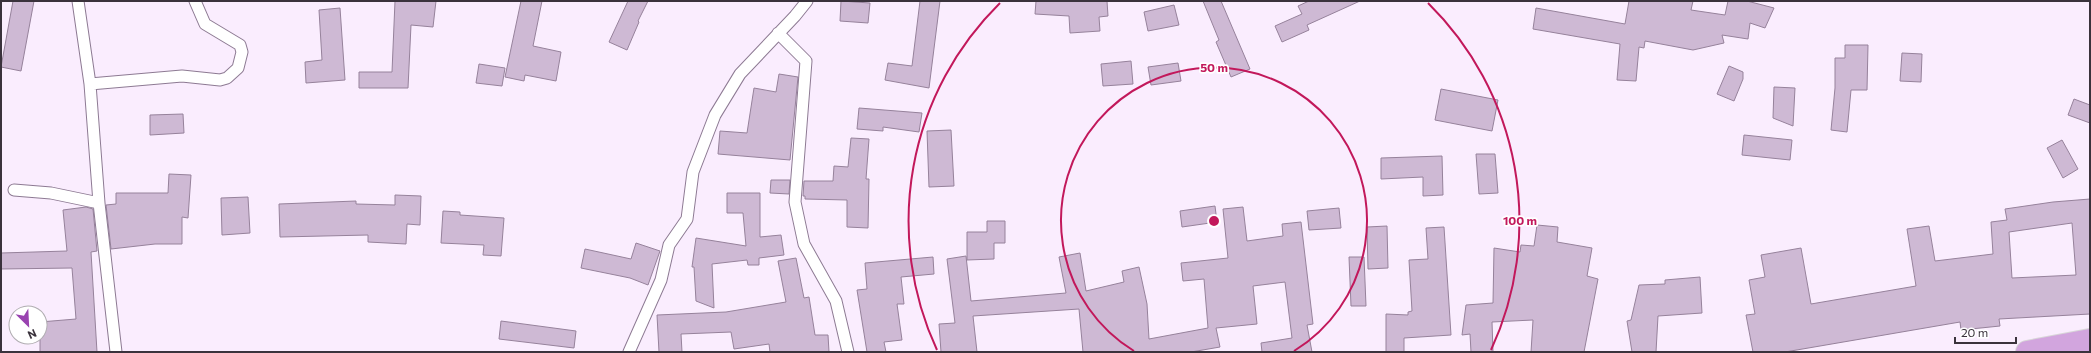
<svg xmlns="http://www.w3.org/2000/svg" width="2091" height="353" viewBox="0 0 2091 353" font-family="Commissioner,sans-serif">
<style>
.building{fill:#ceb9d4;stroke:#96829b;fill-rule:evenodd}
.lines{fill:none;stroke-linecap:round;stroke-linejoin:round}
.lane-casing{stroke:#8d7a93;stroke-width:13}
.primary-casing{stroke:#d8d6d8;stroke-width:24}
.lane{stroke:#fff;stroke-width:11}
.primary{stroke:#d2a5de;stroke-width:22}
.ring{fill:none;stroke:#c2185b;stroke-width:2}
.centre{fill:#c2185b;stroke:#fff;stroke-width:2}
.ring-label{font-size:12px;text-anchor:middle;font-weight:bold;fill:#c2185b;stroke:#fff;stroke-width:3.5;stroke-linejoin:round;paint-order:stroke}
</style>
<rect width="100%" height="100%" fill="#faedfe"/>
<path class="building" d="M 13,1 L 34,1 L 21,71 L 1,67 Z
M 395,1 L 436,1 L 433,27 L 411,25 L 408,88 L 359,88 L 359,72 L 392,72 Z
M 521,1 L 542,1 L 533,46 L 561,52 L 556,81 L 525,75 L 524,81 L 505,77 Z
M 628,1 L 648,1 L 638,21 L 639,22 L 627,50 L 609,42 Z
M 841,1 L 870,3 L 868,23 L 840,21 Z
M 920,1 L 940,1 L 929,88 L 885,80 L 888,63 L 912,66 Z
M 1036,1 L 1107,1 L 1108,16 L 1099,17 L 1100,31 L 1070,33 L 1069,16 L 1035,14 Z
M 1203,1 L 1221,1 L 1250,69 L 1231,77 L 1216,42 L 1219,40 Z
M 1309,1 L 1360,1 L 1307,25 L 1309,30 L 1282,42 L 1275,26 L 1302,14 L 1298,6 Z
M 1629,1 L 1693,1 L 1691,10 L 1725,15 L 1728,1 L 1747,1 L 1774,8 L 1765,28 L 1750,23 L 1748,39 L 1722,35 L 1724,43 L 1693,50 L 1645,41 L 1644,48 L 1639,47 L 1636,81 L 1617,80 L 1620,44 L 1533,29 L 1536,8 L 1625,24 Z
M 1174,5 L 1179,25 L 1148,31 L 1144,12 Z
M 340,8 L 345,80 L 306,83 L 305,62 L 322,60 L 319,10 Z
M 1845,45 L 1868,45 L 1867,90 L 1851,90 L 1847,132 L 1831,130 L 1835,88 L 1835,58 L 1845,58 Z
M 1902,53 L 1922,54 L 1921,82 L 1900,81 Z
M 1131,61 L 1133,84 L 1103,86 L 1101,64 Z
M 1178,63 L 1181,81 L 1151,85 L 1148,67 Z
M 479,64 L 505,68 L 502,86 L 476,83 Z
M 1729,66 L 1743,72 L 1743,79 L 1734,101 L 1717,94 Z
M 779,74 L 798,77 L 790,160 L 718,154 L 720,131 L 747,133 L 754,88 L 776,92 Z
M 1774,87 L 1795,88 L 1793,126 L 1773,118 Z
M 1441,89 L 1498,100 L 1492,131 L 1435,120 Z
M 2074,99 L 2090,105 L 2090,123 L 2068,115 Z
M 859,108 L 922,113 L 919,132 L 883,127 L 883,131 L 857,129 Z
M 183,114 L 184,133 L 150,135 L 150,115 Z
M 951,130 L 954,186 L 929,187 L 927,131 Z
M 1744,135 L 1792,140 L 1790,160 L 1742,155 Z
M 851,138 L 869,139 L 866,179 L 869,179 L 868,228 L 847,227 L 847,200 L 805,199 L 805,196 L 803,196 L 804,181 L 833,181 L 834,166 L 848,167 Z
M 2062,140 L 2078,169 L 2063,178 L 2047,148 Z
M 1476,154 L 1495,154 L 1498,193 L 1479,194 Z
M 1442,156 L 1443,195 L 1423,196 L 1423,177 L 1381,179 L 1381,158 Z
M 169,174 L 191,175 L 188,218 L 182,217 L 182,244 L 155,244 L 111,249 L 106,205 L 116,204 L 116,193 L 168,193 Z
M 771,180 L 790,180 L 789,194 L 770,193 Z
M 727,193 L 760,193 L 760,237 L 781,235 L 784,255 L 759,258 L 759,265 L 748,265 L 747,260 L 712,264 L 714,308 L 696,301 L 694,267 L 692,267 L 696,238 L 746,246 L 743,213 L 727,213 Z
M 395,195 L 421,196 L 420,225 L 407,224 L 406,244 L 368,242 L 368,235 L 280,237 L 279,204 L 356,201 L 356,204 L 395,205 Z
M 248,197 L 250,233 L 222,235 L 221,198 Z
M 2090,199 L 2090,314 L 1999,319 L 2000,326 L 1961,330 L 1960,322 L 1785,352 L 1753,352 L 1746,315 L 1755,314 L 1749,280 L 1765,277 L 1761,255 L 1801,248 L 1811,304 L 1916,286 L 1907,229 L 1929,226 L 1935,261 L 1993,254 L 1991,222 L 2007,220 L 2005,209 L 2053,202 ZM 2072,223 L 2076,275 L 2012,278 L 2009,232 Z
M 1215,206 L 1217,222 L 1182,227 L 1180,211 Z
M 86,207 L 93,209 L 97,251 L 91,252 L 97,352 L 40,352 L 40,322 L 76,319 L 72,268 L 1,269 L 1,253 L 67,251 L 63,210 Z
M 1243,207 L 1247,241 L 1283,236 L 1282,224 L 1301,222 L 1313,324 L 1307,325 L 1312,352 L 1262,352 L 1261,343 L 1292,338 L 1285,282 L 1253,286 L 1257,324 L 1216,328 L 1220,347 L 1191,352 L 1083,352 L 1079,309 L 973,316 L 977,352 L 941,352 L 939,324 L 955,323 L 947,259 L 966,256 L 971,301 L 1066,293 L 1059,257 L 1080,253 L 1086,291 L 1124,282 L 1122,271 L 1139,267 L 1147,304 L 1149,339 L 1208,328 L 1204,279 L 1183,281 L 1181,263 L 1228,258 L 1223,209 Z
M 1339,208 L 1341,228 L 1309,230 L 1307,211 Z
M 443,211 L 460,212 L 460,215 L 504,218 L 501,256 L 483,255 L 484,245 L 441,243 Z
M 987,221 L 1005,221 L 1005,243 L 994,243 L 994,259 L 967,260 L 967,232 L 987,232 Z
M 1537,225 L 1558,227 L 1557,242 L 1592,248 L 1587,276 L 1598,279 L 1584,352 L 1531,352 L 1533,320 L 1492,322 L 1493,352 L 1471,352 L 1470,334 L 1462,335 L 1466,305 L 1493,303 L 1494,248 L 1520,252 L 1521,245 L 1534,246 Z
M 1387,226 L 1388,268 L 1368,269 L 1367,227 Z
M 1444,227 L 1451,335 L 1404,338 L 1404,352 L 1386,352 L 1386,314 L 1408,315 L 1408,312 L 1412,311 L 1409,260 L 1428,259 L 1426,228 Z
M 636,243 L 660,251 L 648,285 L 630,278 L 581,268 L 585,249 L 631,259 Z
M 933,257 L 934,274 L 901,277 L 904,304 L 897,304 L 902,340 L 884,342 L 886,352 L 867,352 L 857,290 L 867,289 L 865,263 Z
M 1349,257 L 1364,257 L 1366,306 L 1351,306 Z
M 796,258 L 804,298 L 809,297 L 815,335 L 828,335 L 829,352 L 770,352 L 769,344 L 734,349 L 731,332 L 681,334 L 682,352 L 659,352 L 657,315 L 726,312 L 786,302 L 778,261 Z
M 1700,277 L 1702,313 L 1658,316 L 1656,352 L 1632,352 L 1627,321 L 1631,320 L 1639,285 L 1665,284 L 1665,280 Z
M 501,321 L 576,331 L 574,348 L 499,339 Z"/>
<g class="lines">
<g class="lane-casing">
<path id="lane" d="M 78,1 L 90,84
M 778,33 L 806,61 L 795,202 L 804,244 L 836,301 L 848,352
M 14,190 L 51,193 L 99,203 L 116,352
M 99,203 L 90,84 L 182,76 L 220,80 L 227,78 L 238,68 L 242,52 L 240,45 L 205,24 L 195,1
M 629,352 L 661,280 L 669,245 L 687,219 L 693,172 L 715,115 L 740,74 L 795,16 L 807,1"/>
</g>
<g class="primary-casing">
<path id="primary" d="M 2027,352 L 2090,340"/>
</g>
<use href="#lane" class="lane"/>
<use href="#primary" class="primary"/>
</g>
<g class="ring">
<path d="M1134 351A153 153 0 1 1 1294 351"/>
<path d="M937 350A306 306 0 0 1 1000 3M1428 3A306 306 0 0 1 1491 350"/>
</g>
<circle cx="1214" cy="221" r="6" class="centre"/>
<g class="ring-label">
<text x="1214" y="72">50 m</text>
<text x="1520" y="225">100 m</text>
</g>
<rect width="2091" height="353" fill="none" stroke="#3a323c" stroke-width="4"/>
<g transform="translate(28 325) rotate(156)"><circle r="19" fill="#ffffff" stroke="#b0adb1"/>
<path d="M0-3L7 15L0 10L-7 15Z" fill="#9943b0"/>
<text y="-6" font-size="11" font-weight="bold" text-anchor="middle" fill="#3a323c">N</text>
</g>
<path d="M1955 337v6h61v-6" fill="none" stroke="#3a323c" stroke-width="2"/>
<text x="1961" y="337" font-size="12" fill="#3a323c" stroke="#ffffff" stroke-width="3" paint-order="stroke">20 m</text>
</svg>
